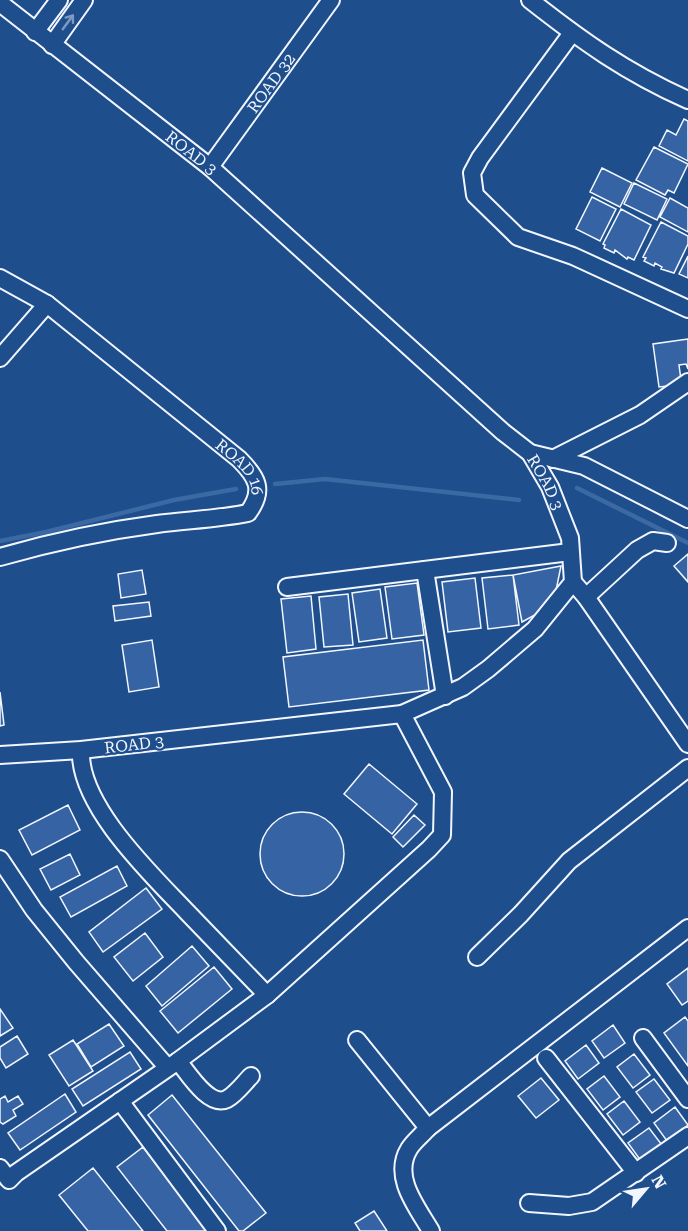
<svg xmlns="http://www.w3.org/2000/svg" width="688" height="1231" viewBox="0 0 688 1231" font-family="'Roboto Serif',serif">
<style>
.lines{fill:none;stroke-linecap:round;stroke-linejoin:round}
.stream{stroke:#3b69a3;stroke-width:4.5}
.building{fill:#3563a3;stroke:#f2f6ff;stroke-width:1.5}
.minor-casing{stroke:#f2f6ff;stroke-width:20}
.minor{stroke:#1f4e8c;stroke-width:16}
.oneway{stroke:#7e9ac0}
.labels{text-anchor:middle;stroke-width:4.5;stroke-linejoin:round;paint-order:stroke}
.street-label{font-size:16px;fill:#f2f6ff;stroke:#1f4e8c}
</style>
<rect width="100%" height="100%" fill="#1f4e8c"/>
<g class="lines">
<path class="stream" d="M 275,484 L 325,479 L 519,500
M 577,488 L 688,543
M 0,541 L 46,532 L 174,500 L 236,489"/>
</g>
<path class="building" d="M 684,119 L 688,121 L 688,161 L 659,146 L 667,130 L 676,135 Z
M 654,147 L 688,164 L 674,193 L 668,190 L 665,195 L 636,180 Z
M 602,168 L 632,183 L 620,207 L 590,192 Z
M 634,183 L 667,199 L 657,220 L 624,204 Z
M 592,197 L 616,209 L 600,241 L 576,229 Z
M 670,198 L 688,208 L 688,232 L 660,217 Z
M 621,209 L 651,225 L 634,260 L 628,257 L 627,259 L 615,250 L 614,253 L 604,248 L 605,245 L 603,244 Z
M 661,222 L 688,236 L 688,244 L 674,273 L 661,269 L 662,267 L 655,263 L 654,266 L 644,261 L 646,258 L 643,257 Z
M 688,256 L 688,278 L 679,274 Z
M 688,339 L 688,369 L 686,364 L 679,365 L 681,380 L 676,380 L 677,385 L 659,387 L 653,344 Z
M 688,554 L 688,582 L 674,566 Z
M 561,566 L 553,605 L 522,622 L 513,575 Z
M 142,570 L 146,594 L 121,598 L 118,574 Z
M 513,575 L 519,625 L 488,629 L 482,578 Z
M 475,578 L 481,628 L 448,632 L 442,582 Z
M 417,583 L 424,635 L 392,639 L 385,587 Z
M 380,589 L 387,638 L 359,642 L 352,593 Z
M 348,594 L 353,645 L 324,647 L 319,597 Z
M 311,596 L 316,649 L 287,653 L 281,599 Z
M 149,602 L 151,616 L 115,621 L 113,606 Z
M 152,640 L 159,687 L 129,692 L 122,645 Z
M 423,640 L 429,690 L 289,707 L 283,657 Z
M 0,692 L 4,725 L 0,726 Z
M 369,764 L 417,804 L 392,834 L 344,794 Z
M 68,805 L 80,830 L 32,855 L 19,830 Z
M260 854a42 42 0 1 1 84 0a42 42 0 1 1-84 0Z
M 414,815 L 425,825 L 403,847 L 393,837 Z
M 70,854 L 80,875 L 51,890 L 40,869 Z
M 117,866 L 127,886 L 71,917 L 60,897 Z
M 146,888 L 162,909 L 103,952 L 89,932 Z
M 145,933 L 163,957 L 133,981 L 114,957 Z
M 192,946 L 209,966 L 162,1006 L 146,986 Z
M 214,967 L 232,989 L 178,1033 L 160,1011 Z
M 688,968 L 688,1001 L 682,1005 L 667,984 Z
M 0,1009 L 13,1028 L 0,1036 Z
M 685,1017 L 688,1021 L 688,1066 L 664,1033 Z
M 109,1024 L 124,1046 L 91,1067 L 77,1044 Z
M 613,1025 L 625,1043 L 604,1058 L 592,1041 Z
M 17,1036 L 28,1054 L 6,1068 L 0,1058 L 0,1047 Z
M 73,1040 L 93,1071 L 69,1086 L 49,1055 Z
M 586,1045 L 599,1063 L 578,1079 L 565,1061 Z
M 130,1052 L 141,1069 L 83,1106 L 72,1089 Z
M 634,1054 L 650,1075 L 633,1088 L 617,1067 Z
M 604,1076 L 620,1097 L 603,1110 L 587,1089 Z
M 541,1078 L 559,1100 L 536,1118 L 518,1096 Z
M 654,1079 L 670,1100 L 652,1113 L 636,1092 Z
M 65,1094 L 76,1112 L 20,1150 L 8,1133 Z
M 172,1095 L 266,1213 L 243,1231 L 239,1231 L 148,1115 Z
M 5,1096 L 8,1102 L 18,1096 L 23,1104 L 13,1110 L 16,1116 L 3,1124 L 0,1122 L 0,1099 Z
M 624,1101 L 640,1122 L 623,1135 L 607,1114 Z
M 675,1107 L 688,1125 L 667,1141 L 654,1123 Z
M 649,1128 L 662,1145 L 641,1161 L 628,1143 Z
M 143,1147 L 209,1231 L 167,1231 L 117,1167 Z
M 93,1168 L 143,1231 L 88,1231 L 59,1195 Z
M 374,1211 L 387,1231 L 360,1231 L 355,1223 Z"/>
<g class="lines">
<g class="minor-casing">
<g id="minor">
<path d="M 530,0 C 582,41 627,73 688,100"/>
<path id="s1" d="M 0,3 L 210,167 L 503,432 L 530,453 L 550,487 L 570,538 L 573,582 L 535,629 L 488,669 L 463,687 L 402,714 L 81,750 L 0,755"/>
<path d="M 35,32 L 59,0"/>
<path d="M 572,33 L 480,158 L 472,173 L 475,195 L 518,237 L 573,256 L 688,309"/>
<path d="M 52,45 L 84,0"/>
<path id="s2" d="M 210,167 L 331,0"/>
<path id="s3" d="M 0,278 L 47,304 L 239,459 C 257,477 265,490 248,513 C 218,519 188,520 157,524 C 104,531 52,542 0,557"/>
<path d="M 0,358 L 47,304"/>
<path d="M 530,453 L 584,466 L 688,519"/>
<path d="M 553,459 L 640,415 L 688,382"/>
<path d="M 425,570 L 445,696"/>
<path d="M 573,582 L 586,597 L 688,744"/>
<path d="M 287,587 L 570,552"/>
<path d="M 586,597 L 637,550 L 653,541 L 667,543"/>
<path d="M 81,750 C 78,805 151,874 187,912 C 214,940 240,967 267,995"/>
<path d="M 0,859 L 34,910 L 76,962 L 167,1067"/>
<path d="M 477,957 L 521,914 L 569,861 L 688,768"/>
<path d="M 643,1038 L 688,1099"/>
<path d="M 357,1040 L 428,1128"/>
<path d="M 546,1058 L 636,1173"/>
<path d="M 178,1061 C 188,1073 209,1108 227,1099 C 236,1094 244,1083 251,1076"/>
<path d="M 120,1101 L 217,1231"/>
<path d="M 0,1168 L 9,1180 L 16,1173 L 178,1061 L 267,995 L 429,849 L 442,835 L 443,792 L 402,714"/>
<path d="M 529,1203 L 569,1206 L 592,1202 L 688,1136"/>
<path d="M 431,1231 C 417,1207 392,1177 409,1149 C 413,1142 422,1135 428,1128 L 688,928"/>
</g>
</g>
<use href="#minor" class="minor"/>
</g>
<defs><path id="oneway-shaft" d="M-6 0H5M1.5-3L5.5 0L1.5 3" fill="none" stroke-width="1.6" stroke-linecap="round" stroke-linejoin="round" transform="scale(1.5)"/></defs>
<use class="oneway" href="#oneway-shaft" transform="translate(68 22) rotate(-54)"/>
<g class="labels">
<g class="street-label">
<text dy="6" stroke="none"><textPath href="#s2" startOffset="104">ROAD 32</textPath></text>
<text dy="6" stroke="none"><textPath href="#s1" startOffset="243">ROAD 3</textPath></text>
<text dy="6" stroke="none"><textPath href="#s3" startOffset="308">ROAD 16</textPath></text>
<text dy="6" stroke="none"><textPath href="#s1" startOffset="729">ROAD 3</textPath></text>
<text transform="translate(134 744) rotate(-7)" y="6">ROAD 3</text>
</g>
</g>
<g transform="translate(646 1189) rotate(61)" stroke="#1f4e8c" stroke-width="4.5" paint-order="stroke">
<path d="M0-4.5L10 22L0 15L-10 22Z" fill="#f2f6ff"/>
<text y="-9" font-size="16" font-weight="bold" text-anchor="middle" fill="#f2f6ff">N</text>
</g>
</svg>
